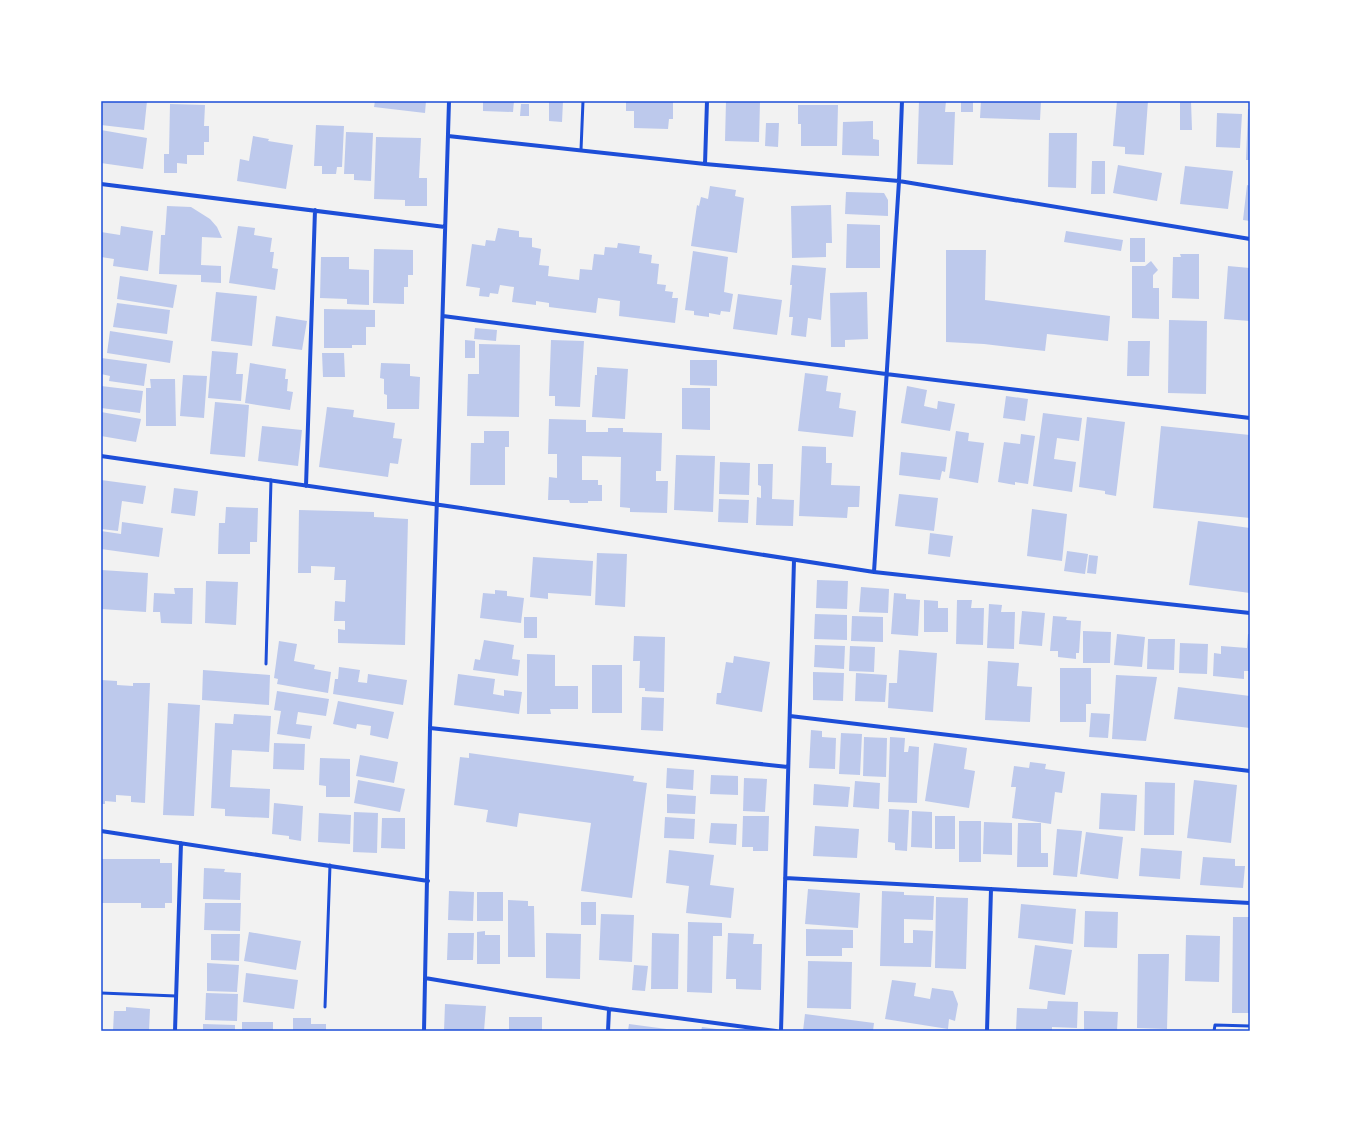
<svg xmlns="http://www.w3.org/2000/svg" width="1351" height="1132" viewBox="0 0 1351 1132" font-family="Montserrat,sans-serif">
<style>
.building{fill:#bdc9ec}
.lines{fill:none;stroke-linecap:round;stroke-linejoin:round}
.service{stroke:#1d4ed8;stroke-width:3}
.minor{stroke:#1d4ed8;stroke-width:4}
.neatline{fill:none;stroke:#1d4ed8;stroke-width:1.5}
</style>
<rect width="100%" height="100%" fill="#f2f2f2"/>
<path class="building" d="M 101,101 L 147,101 L 144,130 L 101,125 Z
M 375,101 L 426,101 L 425,113 L 374,107 Z
M 483,101 L 514,101 L 513,112 L 483,111 Z
M 549,101 L 563,101 L 562,122 L 549,121 Z
M 626,101 L 673,101 L 673,119 L 669,119 L 668,129 L 634,128 L 634,111 L 626,111 Z
M 726,101 L 760,101 L 759,142 L 725,141 Z
M 919,101 L 946,101 L 945,112 L 955,112 L 953,165 L 917,164 Z
M 961,101 L 973,101 L 973,112 L 961,112 Z
M 981,101 L 1041,101 L 1040,120 L 980,118 Z
M 1117,101 L 1148,101 L 1144,155 L 1125,154 L 1125,147 L 1113,146 Z
M 1180,101 L 1191,101 L 1192,130 L 1180,130 Z
M 170,104 L 205,105 L 204,126 L 209,126 L 209,142 L 204,142 L 204,155 L 187,155 L 187,164 L 177,163 L 177,173 L 164,173 L 164,154 L 169,154 Z
M 521,104 L 529,104 L 529,116 L 520,116 Z
M 798,105 L 838,105 L 837,146 L 801,146 L 801,124 L 798,124 Z
M 1248,109 L 1250,109 L 1250,160 L 1246,160 Z
M 1217,113 L 1242,114 L 1240,148 L 1216,147 Z
M 873,121 L 873,139 L 879,140 L 879,156 L 842,155 L 843,122 Z
M 766,123 L 779,123 L 778,147 L 765,146 Z
M 316,125 L 344,126 L 342,167 L 337,167 L 336,174 L 322,174 L 322,166 L 314,166 Z
M 101,130 L 147,138 L 143,169 L 101,163 Z
M 346,132 L 373,133 L 371,181 L 354,180 L 354,174 L 344,174 Z
M 1049,133 L 1077,133 L 1076,188 L 1048,187 Z
M 253,136 L 269,139 L 268,141 L 293,145 L 286,189 L 237,181 L 240,159 L 249,161 Z
M 376,137 L 421,138 L 419,178 L 427,178 L 427,206 L 405,206 L 405,200 L 374,199 Z
M 1092,161 L 1105,161 L 1105,194 L 1091,194 Z
M 1118,165 L 1162,173 L 1157,201 L 1113,193 Z
M 1185,166 L 1233,171 L 1228,209 L 1180,204 Z
M 1247,185 L 1250,186 L 1250,221 L 1243,220 Z
M 710,186 L 736,190 L 735,196 L 744,198 L 737,253 L 691,246 L 697,205 L 699,206 L 701,197 L 708,199 Z
M 846,192 L 884,193 L 888,200 L 888,216 L 845,214 Z
M 831,205 L 832,243 L 826,243 L 826,257 L 792,258 L 791,206 Z
M 167,206 L 191,207 L 210,219 L 217,227 L 222,238 L 202,237 L 201,265 L 221,266 L 221,283 L 201,282 L 201,275 L 159,274 L 161,235 L 165,235 Z
M 847,224 L 880,225 L 880,268 L 846,268 Z
M 121,226 L 153,231 L 148,271 L 113,266 L 114,259 L 101,257 L 101,232 L 120,235 Z
M 238,226 L 255,228 L 254,235 L 272,238 L 270,252 L 274,252 L 272,268 L 278,269 L 275,290 L 229,283 Z
M 498,228 L 519,231 L 519,237 L 532,238 L 532,247 L 541,249 L 539,265 L 549,266 L 548,276 L 579,280 L 580,269 L 592,270 L 594,254 L 604,255 L 605,247 L 617,248 L 618,243 L 640,246 L 639,253 L 652,255 L 651,263 L 659,264 L 657,284 L 666,285 L 665,291 L 673,292 L 672,298 L 678,298 L 675,323 L 619,316 L 620,301 L 598,298 L 596,313 L 549,307 L 549,303 L 536,301 L 536,305 L 512,302 L 514,287 L 500,285 L 498,294 L 490,293 L 489,297 L 479,296 L 480,288 L 466,286 L 472,244 L 485,246 L 486,240 L 495,241 Z
M 1066,231 L 1123,240 L 1121,251 L 1064,242 Z
M 1130,238 L 1145,238 L 1145,262 L 1130,262 Z
M 374,249 L 413,250 L 413,275 L 408,275 L 408,287 L 404,287 L 404,304 L 373,303 Z
M 946,250 L 986,250 L 985,300 L 1110,316 L 1108,341 L 1047,334 L 1045,351 L 984,344 L 946,342 Z
M 693,251 L 728,257 L 724,292 L 733,294 L 730,312 L 721,311 L 720,315 L 709,313 L 709,317 L 694,315 L 694,311 L 685,310 Z
M 1180,254 L 1199,254 L 1199,299 L 1172,298 L 1173,257 L 1181,257 Z
M 321,257 L 349,257 L 349,269 L 369,270 L 369,305 L 347,304 L 347,299 L 320,298 Z
M 1151,261 L 1158,270 L 1153,275 L 1153,288 L 1159,288 L 1159,319 L 1132,318 L 1132,266 L 1145,266 Z
M 792,265 L 826,268 L 821,320 L 808,318 L 806,337 L 791,335 L 793,317 L 789,317 L 792,285 L 790,285 Z
M 1228,266 L 1250,268 L 1250,321 L 1224,319 Z
M 120,276 L 177,285 L 173,308 L 117,299 Z
M 216,292 L 257,296 L 252,346 L 211,341 Z
M 867,292 L 868,339 L 845,340 L 845,347 L 831,347 L 830,293 Z
M 738,294 L 782,300 L 777,335 L 733,329 Z
M 117,303 L 170,310 L 167,334 L 113,327 Z
M 324,309 L 375,310 L 375,327 L 366,327 L 366,345 L 352,345 L 352,348 L 324,348 Z
M 276,316 L 307,321 L 302,350 L 272,346 Z
M 1169,320 L 1207,321 L 1206,394 L 1168,393 Z
M 475,328 L 497,330 L 496,341 L 474,339 Z
M 110,331 L 173,341 L 170,363 L 107,353 Z
M 465,340 L 475,341 L 475,358 L 465,358 Z
M 551,340 L 584,341 L 580,407 L 555,406 L 555,396 L 549,396 Z
M 1128,341 L 1150,341 L 1149,376 L 1127,376 Z
M 479,344 L 520,345 L 519,417 L 467,416 L 468,374 L 479,374 Z
M 212,351 L 238,353 L 236,374 L 243,374 L 241,401 L 208,398 Z
M 322,353 L 344,353 L 345,377 L 323,377 Z
M 101,358 L 147,364 L 144,386 L 109,381 L 110,376 L 101,374 Z
M 690,360 L 717,360 L 717,386 L 690,385 Z
M 250,363 L 286,369 L 285,379 L 288,379 L 287,391 L 293,392 L 290,410 L 245,403 Z
M 381,363 L 410,364 L 410,376 L 420,377 L 419,409 L 387,409 L 387,395 L 384,394 L 384,379 L 380,378 Z
M 597,367 L 628,369 L 625,419 L 592,417 L 595,375 L 597,375 Z
M 805,373 L 828,376 L 826,391 L 841,393 L 839,408 L 856,411 L 853,437 L 798,431 Z
M 183,375 L 207,376 L 204,418 L 180,416 Z
M 150,379 L 175,379 L 176,426 L 146,426 L 146,388 L 151,388 Z
M 101,386 L 143,391 L 140,413 L 101,408 Z
M 907,386 L 927,390 L 924,406 L 937,409 L 938,401 L 955,404 L 950,431 L 901,423 Z
M 682,388 L 710,388 L 710,430 L 682,429 Z
M 1006,396 L 1028,399 L 1025,421 L 1003,418 Z
M 215,402 L 249,405 L 245,457 L 210,454 Z
M 327,407 L 354,410 L 353,417 L 395,423 L 393,438 L 402,439 L 398,464 L 390,463 L 388,477 L 319,467 Z
M 101,412 L 141,419 L 136,442 L 101,436 Z
M 1043,413 L 1082,418 L 1079,441 L 1057,438 L 1054,459 L 1076,462 L 1072,492 L 1033,486 Z
M 1087,417 L 1125,422 L 1116,496 L 1105,494 L 1105,491 L 1079,487 Z
M 549,419 L 586,420 L 586,432 L 608,432 L 608,428 L 623,428 L 623,432 L 662,433 L 661,471 L 656,471 L 656,481 L 668,481 L 667,513 L 630,512 L 630,508 L 620,507 L 621,457 L 582,456 L 582,480 L 598,480 L 598,485 L 602,485 L 602,501 L 588,501 L 588,503 L 570,503 L 569,500 L 548,500 L 549,477 L 557,478 L 557,454 L 548,454 Z
M 262,426 L 302,430 L 298,466 L 258,461 Z
M 1161,426 L 1250,435 L 1250,518 L 1153,508 Z
M 484,431 L 509,431 L 509,447 L 505,447 L 505,485 L 470,485 L 471,443 L 484,443 Z
M 956,431 L 969,433 L 968,441 L 984,443 L 978,483 L 949,478 Z
M 1021,434 L 1035,436 L 1028,484 L 1015,482 L 1015,485 L 998,482 L 1004,442 L 1020,444 Z
M 802,446 L 826,447 L 826,463 L 832,463 L 831,485 L 860,486 L 859,507 L 848,507 L 847,518 L 799,516 Z
M 901,452 L 947,457 L 945,472 L 942,471 L 940,480 L 899,475 Z
M 676,455 L 715,456 L 713,512 L 674,510 Z
M 720,462 L 750,463 L 749,495 L 719,494 Z
M 758,464 L 773,464 L 772,499 L 794,500 L 793,526 L 756,525 L 757,497 L 761,498 L 761,486 L 758,485 Z
M 101,480 L 146,486 L 143,504 L 122,501 L 118,531 L 101,529 Z
M 174,488 L 198,491 L 195,516 L 171,513 Z
M 899,494 L 938,498 L 934,531 L 895,526 Z
M 719,499 L 749,500 L 748,523 L 718,522 Z
M 226,507 L 258,508 L 257,542 L 250,542 L 250,554 L 218,554 L 219,523 L 225,523 Z
M 1032,509 L 1067,514 L 1062,561 L 1027,556 Z
M 299,510 L 374,512 L 374,517 L 408,519 L 405,645 L 338,643 L 338,629 L 345,630 L 345,621 L 334,621 L 335,601 L 345,602 L 346,580 L 334,580 L 335,567 L 311,566 L 311,573 L 298,573 Z
M 1198,521 L 1250,528 L 1250,593 L 1189,585 Z
M 122,522 L 163,528 L 159,557 L 101,549 L 101,531 L 121,534 Z
M 930,533 L 953,536 L 950,557 L 928,554 Z
M 1067,551 L 1088,554 L 1085,574 L 1064,571 Z
M 597,553 L 627,554 L 625,607 L 595,605 Z
M 1089,555 L 1098,556 L 1096,574 L 1087,573 Z
M 533,557 L 593,561 L 591,596 L 548,593 L 548,599 L 530,597 Z
M 101,570 L 148,573 L 146,612 L 101,609 Z
M 817,580 L 848,581 L 847,609 L 816,608 Z
M 206,581 L 238,582 L 236,625 L 205,623 Z
M 861,587 L 889,589 L 888,613 L 859,612 Z
M 174,588 L 193,588 L 192,624 L 161,623 L 160,612 L 153,612 L 154,593 L 175,594 Z
M 495,590 L 507,591 L 507,596 L 524,598 L 521,623 L 480,618 L 483,593 L 495,594 Z
M 894,593 L 906,594 L 906,599 L 920,600 L 918,636 L 891,634 Z
M 924,600 L 938,601 L 938,608 L 948,608 L 948,632 L 924,632 Z
M 957,600 L 972,600 L 971,608 L 984,608 L 983,645 L 956,644 Z
M 989,604 L 1002,605 L 1001,612 L 1015,612 L 1014,649 L 987,648 Z
M 1022,611 L 1045,613 L 1042,646 L 1019,644 Z
M 815,614 L 847,615 L 847,640 L 814,639 Z
M 852,616 L 883,617 L 883,642 L 851,641 Z
M 1053,616 L 1067,617 L 1066,620 L 1081,621 L 1079,653 L 1076,653 L 1076,659 L 1058,657 L 1058,651 L 1050,651 Z
M 524,617 L 537,617 L 537,638 L 524,638 Z
M 1083,631 L 1111,632 L 1110,663 L 1083,663 Z
M 1117,634 L 1145,637 L 1142,667 L 1114,665 Z
M 1248,634 L 1250,634 L 1250,671 L 1244,671 L 1244,679 L 1213,676 L 1214,653 L 1221,654 L 1221,646 L 1247,648 Z
M 634,636 L 665,637 L 664,692 L 645,691 L 645,688 L 639,688 L 640,661 L 633,661 Z
M 1148,639 L 1175,639 L 1174,670 L 1147,669 Z
M 484,640 L 514,645 L 512,659 L 520,660 L 518,676 L 473,670 L 475,659 L 480,660 Z
M 279,641 L 297,644 L 294,661 L 315,665 L 314,669 L 331,672 L 328,693 L 277,684 L 278,679 L 274,678 Z
M 1180,643 L 1208,644 L 1207,674 L 1179,673 Z
M 815,645 L 845,646 L 844,669 L 814,667 Z
M 850,646 L 875,647 L 874,672 L 849,671 Z
M 899,650 L 937,653 L 933,712 L 888,708 L 889,683 L 897,683 Z
M 527,654 L 555,655 L 555,686 L 578,686 L 578,709 L 550,709 L 551,714 L 527,714 Z
M 734,656 L 770,662 L 762,712 L 716,704 L 717,693 L 721,693 L 726,662 L 733,663 Z
M 988,661 L 1019,663 L 1017,686 L 1032,687 L 1030,722 L 985,720 Z
M 592,665 L 622,665 L 622,713 L 592,713 Z
M 339,667 L 360,670 L 358,682 L 367,683 L 368,674 L 407,680 L 403,705 L 333,694 L 335,679 L 338,679 Z
M 1060,668 L 1091,668 L 1091,704 L 1086,704 L 1086,722 L 1060,722 Z
M 203,670 L 270,675 L 269,705 L 202,700 Z
M 813,672 L 844,673 L 843,701 L 813,700 Z
M 856,673 L 887,675 L 885,702 L 855,701 Z
M 458,674 L 495,679 L 493,694 L 504,696 L 504,690 L 522,692 L 519,714 L 454,705 Z
M 1116,675 L 1157,677 L 1146,741 L 1112,739 Z
M 101,680 L 117,681 L 117,685 L 133,686 L 133,683 L 150,683 L 145,803 L 131,802 L 131,796 L 116,795 L 116,802 L 105,801 L 105,804 L 101,804 Z
M 1178,687 L 1250,696 L 1250,728 L 1174,719 Z
M 277,691 L 329,699 L 326,716 L 298,712 L 296,724 L 312,726 L 310,739 L 277,734 L 281,711 L 274,710 Z
M 642,697 L 664,698 L 663,731 L 641,730 Z
M 338,701 L 394,712 L 388,739 L 370,735 L 371,726 L 357,724 L 356,729 L 333,724 Z
M 168,703 L 200,705 L 194,816 L 163,815 Z
M 1091,713 L 1110,714 L 1108,738 L 1089,737 Z
M 234,714 L 271,716 L 269,752 L 232,750 L 230,787 L 270,789 L 269,818 L 225,816 L 225,809 L 211,808 L 215,723 L 233,724 Z
M 811,730 L 822,731 L 822,737 L 836,738 L 835,769 L 809,768 Z
M 841,733 L 862,734 L 860,775 L 839,774 Z
M 864,737 L 887,738 L 886,777 L 863,776 Z
M 890,737 L 905,738 L 904,752 L 908,752 L 909,746 L 919,747 L 917,803 L 888,802 Z
M 274,743 L 305,744 L 304,770 L 273,769 Z
M 934,743 L 967,748 L 964,769 L 975,771 L 969,808 L 925,801 Z
M 469,753 L 634,776 L 633,781 L 647,783 L 632,898 L 581,891 L 591,823 L 519,813 L 517,827 L 486,822 L 488,810 L 454,805 L 460,757 L 469,758 Z
M 360,755 L 398,762 L 394,783 L 356,776 Z
M 320,758 L 350,759 L 350,797 L 326,797 L 326,786 L 319,785 Z
M 1030,762 L 1046,764 L 1045,769 L 1065,772 L 1062,793 L 1055,792 L 1051,824 L 1012,818 L 1016,787 L 1011,787 L 1014,766 L 1029,768 Z
M 667,768 L 694,770 L 693,790 L 666,788 Z
M 711,775 L 738,776 L 738,795 L 710,794 Z
M 744,778 L 767,779 L 765,812 L 743,811 Z
M 358,780 L 405,789 L 400,812 L 354,803 Z
M 1194,780 L 1237,785 L 1231,843 L 1187,838 Z
M 855,781 L 880,783 L 879,809 L 853,807 Z
M 1145,782 L 1175,783 L 1174,835 L 1144,835 Z
M 814,784 L 850,787 L 848,807 L 813,805 Z
M 1101,793 L 1137,795 L 1135,831 L 1099,829 Z
M 667,794 L 696,796 L 695,814 L 667,813 Z
M 274,803 L 303,806 L 301,841 L 289,839 L 289,836 L 272,834 Z
M 889,809 L 909,810 L 907,851 L 895,850 L 895,843 L 888,842 Z
M 912,811 L 932,812 L 932,848 L 911,847 Z
M 354,812 L 378,813 L 377,853 L 353,852 Z
M 319,813 L 351,815 L 350,844 L 318,842 Z
M 743,816 L 769,816 L 768,851 L 753,851 L 753,847 L 742,847 Z
M 935,816 L 955,816 L 955,849 L 935,849 Z
M 665,817 L 695,819 L 694,839 L 664,838 Z
M 382,818 L 405,818 L 405,849 L 381,848 Z
M 959,821 L 981,821 L 981,862 L 959,862 Z
M 984,822 L 1012,823 L 1012,855 L 983,854 Z
M 711,823 L 737,824 L 736,845 L 709,843 Z
M 1018,823 L 1041,823 L 1041,853 L 1048,853 L 1048,867 L 1017,867 Z
M 815,826 L 859,829 L 857,858 L 813,856 Z
M 1057,829 L 1082,831 L 1077,877 L 1053,875 Z
M 1086,832 L 1123,837 L 1118,879 L 1080,874 Z
M 1141,848 L 1182,851 L 1180,879 L 1139,876 Z
M 669,850 L 714,855 L 710,885 L 734,888 L 731,918 L 686,913 L 689,886 L 666,883 Z
M 1203,857 L 1235,859 L 1235,866 L 1245,866 L 1243,888 L 1200,885 Z
M 101,859 L 160,859 L 160,863 L 172,863 L 172,903 L 165,903 L 165,908 L 141,908 L 141,903 L 101,903 Z
M 204,868 L 225,869 L 224,872 L 241,873 L 240,900 L 203,899 Z
M 808,889 L 860,893 L 858,928 L 805,924 Z
M 449,891 L 474,892 L 473,921 L 448,920 Z
M 882,891 L 904,892 L 904,895 L 934,896 L 933,920 L 904,919 L 904,943 L 913,943 L 913,930 L 933,931 L 931,967 L 880,966 Z
M 477,892 L 503,892 L 503,921 L 477,921 Z
M 936,897 L 968,898 L 966,969 L 935,968 Z
M 508,900 L 528,901 L 528,906 L 534,906 L 535,957 L 508,957 Z
M 581,902 L 596,902 L 596,925 L 581,925 Z
M 205,903 L 241,903 L 240,931 L 204,930 Z
M 1021,904 L 1076,909 L 1073,944 L 1018,938 Z
M 1085,911 L 1118,912 L 1117,948 L 1084,947 Z
M 601,914 L 634,915 L 632,962 L 599,960 Z
M 1233,917 L 1250,917 L 1250,1013 L 1232,1013 Z
M 688,922 L 722,923 L 722,936 L 713,936 L 712,993 L 687,992 Z
M 806,929 L 853,930 L 853,948 L 842,948 L 842,956 L 806,956 Z
M 485,931 L 485,935 L 500,935 L 500,964 L 477,964 L 477,932 Z
M 249,932 L 301,941 L 296,970 L 244,961 Z
M 448,933 L 474,933 L 473,960 L 447,960 Z
M 546,933 L 581,934 L 580,979 L 546,978 Z
M 652,933 L 679,934 L 678,989 L 651,989 Z
M 728,933 L 754,934 L 753,944 L 762,944 L 761,990 L 736,989 L 736,979 L 726,979 Z
M 211,934 L 240,934 L 239,961 L 211,960 Z
M 1186,935 L 1220,936 L 1219,982 L 1185,981 Z
M 1035,945 L 1072,950 L 1065,995 L 1029,989 Z
M 1138,954 L 1169,954 L 1167,1029 L 1137,1028 Z
M 808,961 L 852,962 L 851,1009 L 807,1008 Z
M 207,963 L 239,965 L 237,992 L 207,991 Z
M 634,965 L 648,966 L 645,991 L 632,990 Z
M 246,973 L 298,980 L 294,1009 L 243,1002 Z
M 892,980 L 916,983 L 914,996 L 930,999 L 932,988 L 953,991 L 958,1004 L 955,1021 L 949,1019 L 948,1029 L 885,1019 Z
M 206,993 L 238,994 L 237,1021 L 205,1020 Z
M 1048,1001 L 1078,1002 L 1077,1028 L 1052,1027 L 1052,1031 L 1016,1031 L 1017,1008 L 1047,1009 Z
M 445,1004 L 486,1006 L 484,1031 L 444,1031 Z
M 126,1007 L 150,1009 L 149,1031 L 113,1031 L 114,1011 L 126,1011 Z
M 1084,1011 L 1118,1012 L 1117,1031 L 1084,1031 Z
M 805,1014 L 874,1023 L 873,1031 L 803,1031 Z
M 509,1017 L 542,1017 L 542,1031 L 509,1031 Z
M 293,1018 L 311,1018 L 311,1024 L 326,1024 L 326,1031 L 293,1031 Z
M 242,1022 L 273,1022 L 273,1031 L 242,1031 Z
M 203,1024 L 235,1025 L 235,1031 L 203,1031 Z
M 629,1024 L 674,1030 L 674,1031 L 628,1031 Z
M 702,1027 L 724,1030 L 724,1031 L 701,1031 Z"/>
<g class="lines">
<path class="service" d="M 581,150 L 583,101
M 266,664 L 271,480
M 101,993 L 176,996
M 325,1007 L 330,865
M 1214,1031 L 1215,1025 L 1250,1026"/>
<path class="minor" d="M 448,136 L 705,164 L 899,181 L 1250,239
M 705,164 L 707,101
M 101,184 L 445,227
M 443,316 L 886,374 L 1250,418
M 101,456 L 461,508 L 874,572 L 1250,613
M 306,486 L 315,210
M 874,572 L 899,181 L 902,101
M 790,716 L 1250,771
M 430,728 L 788,767
M 101,831 L 428,881
M 785,878 L 1250,903
M 425,978 L 609,1009 L 776,1031
M 175,1031 L 181,843
M 424,1031 L 430,728 L 449,101
M 608,1031 L 609,1009
M 781,1031 L 794,560
M 987,1031 L 991,889"/>
</g>
<rect width="1351" height="1132" fill="none" stroke="#ffffff" stroke-width="204"/>
<rect x="102" y="102" width="1147" height="928" class="neatline"/>
</svg>
